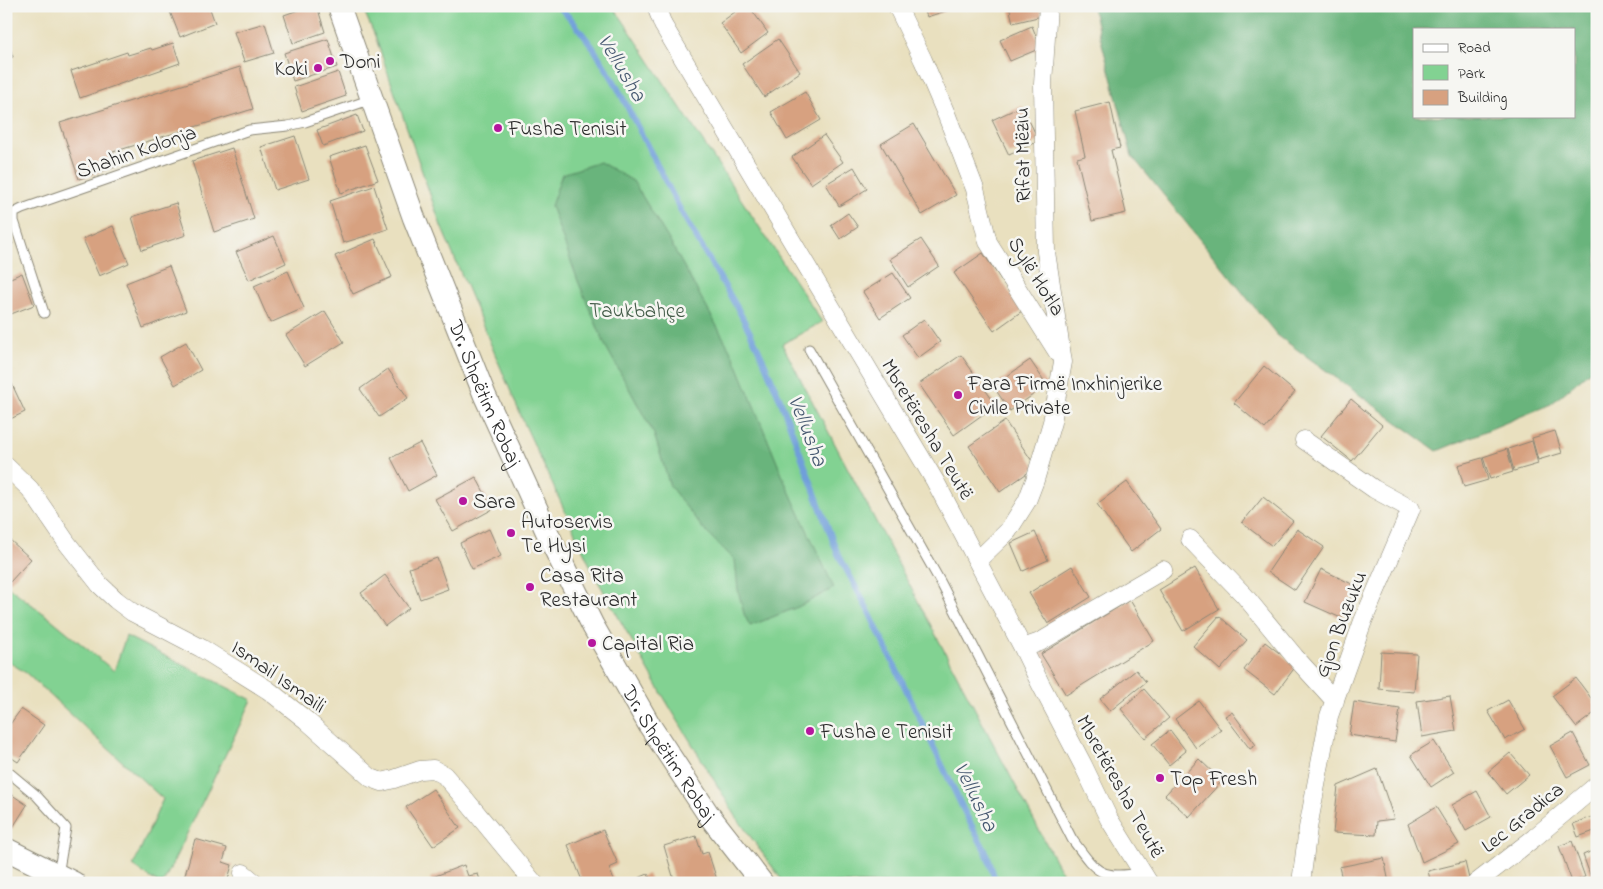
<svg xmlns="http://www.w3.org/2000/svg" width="1603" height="889" viewBox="0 0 1603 889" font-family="'Indie Flower',sans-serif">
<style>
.green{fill:#82d292;stroke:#567e5e}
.forest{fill:#69b47c;stroke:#4a7054;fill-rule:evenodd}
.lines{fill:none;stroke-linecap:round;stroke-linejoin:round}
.stream{stroke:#709fda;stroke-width:6}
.building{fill:#d7a180}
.service-casing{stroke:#8a8675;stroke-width:11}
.minor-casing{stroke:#8a8675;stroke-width:19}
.tertiary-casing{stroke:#8a8675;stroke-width:24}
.service{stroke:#fff;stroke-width:9}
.minor{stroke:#fff;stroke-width:18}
.tertiary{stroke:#fff;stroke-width:22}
.poi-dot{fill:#b5179e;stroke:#f6f6f2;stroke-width:2}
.labels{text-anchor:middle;stroke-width:5;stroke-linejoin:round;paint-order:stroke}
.poi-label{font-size:21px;fill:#2b2b2b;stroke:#f6f6f2;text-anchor:start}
.street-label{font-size:21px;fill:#2b2b2b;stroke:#f6f6f2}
.park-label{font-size:21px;fill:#455d4a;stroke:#f6f6f2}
.water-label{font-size:22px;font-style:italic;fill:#475971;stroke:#f6f6f2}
</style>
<rect width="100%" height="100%" fill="#f6f6f2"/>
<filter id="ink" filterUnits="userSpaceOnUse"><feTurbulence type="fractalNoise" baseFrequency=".02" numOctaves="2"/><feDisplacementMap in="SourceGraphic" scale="10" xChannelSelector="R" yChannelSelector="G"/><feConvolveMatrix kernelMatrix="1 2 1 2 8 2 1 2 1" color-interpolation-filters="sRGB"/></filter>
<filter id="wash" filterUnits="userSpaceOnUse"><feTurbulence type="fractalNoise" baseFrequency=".0096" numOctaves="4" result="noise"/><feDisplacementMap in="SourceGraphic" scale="20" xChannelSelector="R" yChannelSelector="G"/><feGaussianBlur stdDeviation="1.12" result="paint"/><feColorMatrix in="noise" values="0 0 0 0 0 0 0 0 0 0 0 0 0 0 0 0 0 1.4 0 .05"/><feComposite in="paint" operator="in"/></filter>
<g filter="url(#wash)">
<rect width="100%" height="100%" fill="#e9e0bf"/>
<path class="green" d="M 362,6 L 612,6 L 622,19 L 822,322 L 782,344 L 1067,883 L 784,883 L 737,818 L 666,701 L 595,576 L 524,423 L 441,226 L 375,36 Z
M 6,585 L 51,619 L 114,671 L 126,636 L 252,700 L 163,883 L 158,883 L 133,866 L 163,799 L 26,673 L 6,660 Z"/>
<path class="forest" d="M 1092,6 L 1597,6 L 1597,365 L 1551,404 L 1437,451 L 1277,335 L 1132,156 ZM 1414,29 L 1574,29 L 1574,116 L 1414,116 Z
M 600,162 L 633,181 L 669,240 L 713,319 L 734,357 L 785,482 L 834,588 L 798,607 L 750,626 L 744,614 L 738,590 L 735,560 L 704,530 L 670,486 L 654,434 L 605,345 L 578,281 L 551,206 L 562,174 Z"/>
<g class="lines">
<path class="stream" d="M 558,6 L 571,19 L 592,46 L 614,81 L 683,215 L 738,309 L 758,348 L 780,399 L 837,552 L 868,610 L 966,815 L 987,854 L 996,883"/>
</g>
<g id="blocks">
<path class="building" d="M 177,6 L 209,6 L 215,23 L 180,37 L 169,9 Z
M 310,6 L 317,6 L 325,32 L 293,43 L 284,15 Z
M 743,6 L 749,6 L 768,33 L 741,53 L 720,23 Z
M 923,6 L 958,6 L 958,7 L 927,17 Z
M 1009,6 L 1040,6 L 1042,16 L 1013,23 Z
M 265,23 L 274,53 L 244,62 L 234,32 Z
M 1032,26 L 1041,48 L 1010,61 L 1000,40 Z
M 6,36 L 13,57 L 6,59 Z
M 328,39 L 337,67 L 293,81 L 284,53 Z
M 778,39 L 800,72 L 764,97 L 742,64 Z
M 173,43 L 180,63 L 80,98 L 71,71 L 127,52 L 128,55 L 151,48 L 152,50 Z
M 240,67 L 253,109 L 113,152 L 118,166 L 79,179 L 60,123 Z
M 338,72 L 346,96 L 302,111 L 294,87 Z
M 805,92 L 821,120 L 787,140 L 771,112 Z
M 1110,102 L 1120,148 L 1111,150 L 1126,213 L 1092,221 L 1077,158 L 1085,156 L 1075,111 Z
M 1022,106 L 1039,141 L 1009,155 L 992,120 Z
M 357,115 L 363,131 L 323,146 L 317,130 Z
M 914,124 L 956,195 L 922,215 L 881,144 Z
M 824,135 L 843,162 L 811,184 L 792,157 Z
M 295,136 L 309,179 L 275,190 L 261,147 Z
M 365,145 L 378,180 L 341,193 L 329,157 Z
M 232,148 L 254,219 L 214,232 L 192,161 Z
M 854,167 L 867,189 L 839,206 L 826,184 Z
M 374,186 L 388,229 L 343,243 L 330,201 Z
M 176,203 L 186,235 L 142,250 L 132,217 Z
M 848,213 L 858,227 L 840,239 L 831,225 Z
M 6,226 L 13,244 L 6,246 Z
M 113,226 L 129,263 L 99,276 L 83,239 Z
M 274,236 L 286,263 L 249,280 L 236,252 Z
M 375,239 L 392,277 L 353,294 L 335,256 Z
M 921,239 L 939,266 L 908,287 L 890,259 Z
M 983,253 L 1022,311 L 994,331 L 954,273 Z
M 169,266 L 186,311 L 143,328 L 126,283 Z
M 288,271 L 304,308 L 270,323 L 254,286 Z
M 22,273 L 34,305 L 6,316 L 6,280 Z
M 893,273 L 910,298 L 880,318 L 863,292 Z
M 325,311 L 344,342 L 305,366 L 286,335 Z
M 924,319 L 940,342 L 918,358 L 902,335 Z
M 186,342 L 201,370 L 175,385 L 160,357 Z
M 961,355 L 996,405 L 954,435 L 919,384 Z
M 1030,360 L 1047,385 L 1010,411 L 993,386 Z
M 1264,366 L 1295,392 L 1265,429 L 1234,403 Z
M 388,369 L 408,398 L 379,417 L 360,389 Z
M 10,380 L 25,412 L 6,421 L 6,381 Z
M 1351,399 L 1382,425 L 1352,461 L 1321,436 Z
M 1005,421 L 1036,467 L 1000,492 L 969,446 Z
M 1555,431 L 1562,453 L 1538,460 L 1532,438 Z
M 1532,441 L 1538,464 L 1514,471 L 1508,449 Z
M 420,443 L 437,475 L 408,491 L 391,458 Z
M 1507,449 L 1513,472 L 1490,479 L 1483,457 Z
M 1482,458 L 1488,480 L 1464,487 L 1458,465 Z
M 476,477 L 493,509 L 453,531 L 435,499 Z
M 1127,482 L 1161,529 L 1131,552 L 1097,504 Z
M 1263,497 L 1293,521 L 1272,546 L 1242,523 Z
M 489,529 L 501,556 L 472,569 L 460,543 Z
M 1297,529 L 1324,547 L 1295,590 L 1268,572 Z
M 1035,532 L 1048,560 L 1023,571 L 1011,543 Z
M 10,540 L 31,559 L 10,582 L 6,578 L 6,544 Z
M 437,558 L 448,589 L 420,599 L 409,568 Z
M 1072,566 L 1091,597 L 1048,624 L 1029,593 Z
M 1195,568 L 1219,609 L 1183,631 L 1159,590 Z
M 1321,569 L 1356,586 L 1341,618 L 1305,602 Z
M 385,575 L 409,608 L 385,626 L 361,593 Z
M 1130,600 L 1154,641 L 1066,695 L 1041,654 Z
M 1219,616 L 1247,640 L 1220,670 L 1193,646 Z
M 1265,642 L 1296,666 L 1275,694 L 1244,670 Z
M 1381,652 L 1417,654 L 1414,692 L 1379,689 Z
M 1136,670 L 1146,682 L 1110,711 L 1100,699 Z
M 1576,678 L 1597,706 L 1597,711 L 1576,727 L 1552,696 Z
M 1144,689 L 1169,718 L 1145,738 L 1121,709 Z
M 1450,696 L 1456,731 L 1422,737 L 1417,701 Z
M 1508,700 L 1525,729 L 1505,740 L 1488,711 Z
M 1199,701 L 1221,730 L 1196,748 L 1175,719 Z
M 1354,702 L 1400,709 L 1395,742 L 1349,735 Z
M 21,709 L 44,725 L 18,762 L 6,754 L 6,730 Z
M 1232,712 L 1256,745 L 1250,749 L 1225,716 Z
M 1170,730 L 1186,751 L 1169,765 L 1152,744 Z
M 1573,733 L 1590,765 L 1567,777 L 1550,746 Z
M 1434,741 L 1454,772 L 1431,787 L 1411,755 Z
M 1510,753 L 1529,775 L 1506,794 L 1488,772 Z
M 1199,759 L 1222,781 L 1189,817 L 1165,795 Z
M 1377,769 L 1394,819 L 1377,821 L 1376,835 L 1333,833 L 1338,786 Z
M 433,789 L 460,828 L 433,846 L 406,807 Z
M 1477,791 L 1491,817 L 1466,831 L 1452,805 Z
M 8,792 L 27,805 L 10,832 L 6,830 Z
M 1436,807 L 1459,844 L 1422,862 L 1408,824 Z
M 1597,815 L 1597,830 L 1578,837 L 1573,824 Z
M 603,830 L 618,864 L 609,868 L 615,883 L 591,883 L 590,880 L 583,883 L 568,845 Z
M 696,836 L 702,854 L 708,852 L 718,883 L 675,883 L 664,846 Z
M 195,839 L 227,848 L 223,862 L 232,865 L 227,883 L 183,882 Z
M 1572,841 L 1585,877 L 1572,882 L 1559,846 Z
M 1597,849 L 1597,883 L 1593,883 L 1583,855 Z
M 1384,858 L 1389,883 L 1343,883 L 1339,867 Z
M 1465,862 L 1470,883 L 1431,883 L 1428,871 Z
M 464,865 L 468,876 L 478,874 L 481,883 L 432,883 L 430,878 Z
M 648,874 L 652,883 L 627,883 Z"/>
</g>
</g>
<g filter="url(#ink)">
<use href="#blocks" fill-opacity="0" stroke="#8a8675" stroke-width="1"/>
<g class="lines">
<g class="service-casing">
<path id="service" d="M 44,313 L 14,221 L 14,213 L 22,209 L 249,130 L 288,126 L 305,122 L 372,99
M 809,349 L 941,583 L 1072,839 C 1097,873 1099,879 1142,873
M 6,770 L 36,795 L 66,828 L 58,875"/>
</g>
<g class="minor-casing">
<path id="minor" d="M 656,6 L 663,25 L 935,481 L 1023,648 L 1040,683 L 1083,765 L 1109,819 L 1149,883
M 897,6 L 923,60 L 947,116 L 975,189 L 988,242 L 1058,353
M 6,466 L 30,489 L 67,543 L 100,585 L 116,600 L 132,612 L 201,648 L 268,690 L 306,720 L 371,778 L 382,782 L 394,779 L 420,770 L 433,769 L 444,775 L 465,799 L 534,883
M 1190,539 L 1244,595 L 1295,657 L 1335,701
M 978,560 L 1008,531 L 1027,501 L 1035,480 L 1052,422 L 1063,362 L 1046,252 L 1043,84 L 1048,6
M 1023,648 L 1040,642 L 1163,570
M 243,873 L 255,883
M 1301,883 L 1308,828 L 1329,716 L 1363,621 L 1411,509 L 1374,489 L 1304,440
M 1476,883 L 1534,838 L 1597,785"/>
</g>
<g class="tertiary-casing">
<g id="tertiary">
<path id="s1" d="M 339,6 L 414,218 L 485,396 L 553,545 L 593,626 L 650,726 L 708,814 L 762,883"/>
<path d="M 6,849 L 74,883"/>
</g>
</g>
<use href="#service" class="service"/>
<use href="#minor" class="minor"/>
<use href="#tertiary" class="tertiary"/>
</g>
</g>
<g class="poi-dot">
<circle cx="330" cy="61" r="5"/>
<circle cx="318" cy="68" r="5"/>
<circle cx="498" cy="128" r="5"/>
<circle cx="958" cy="395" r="5"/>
<circle cx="463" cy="501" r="5"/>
<circle cx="511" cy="533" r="5"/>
<circle cx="530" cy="587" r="5"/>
<circle cx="592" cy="643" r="5"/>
<circle cx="810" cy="731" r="5"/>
<circle cx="1160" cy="778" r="5"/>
</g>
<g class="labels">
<g class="poi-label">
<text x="340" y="68">Doni</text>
<text x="308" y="75" text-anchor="end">Koki</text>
<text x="508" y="135">Fusha Tenisit</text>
<text x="968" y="390">Fara Firmë Inxhinjerike<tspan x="968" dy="24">Civile Private</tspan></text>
<text x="473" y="508">Sara</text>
<text x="521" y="528">Autoservis<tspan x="521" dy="24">Te Hysi</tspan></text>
<text x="540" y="582">Casa Rita<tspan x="540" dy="24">Restaurant</tspan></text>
<text x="602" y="650">Capital Ria</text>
<text x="820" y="738">Fusha e Tenisit</text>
<text x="1170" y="785">Top Fresh</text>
</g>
<g class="street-label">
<text transform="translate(136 151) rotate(-19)" y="7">Shahin Kolonja</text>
<text transform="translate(1022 155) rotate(-91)" y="7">Rifat Mëziu</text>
<text transform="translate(1037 276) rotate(58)" y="7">Sylë Hotla</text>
<text dy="7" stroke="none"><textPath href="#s1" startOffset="414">Dr. Shpëtim Robaj</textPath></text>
<text transform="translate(928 429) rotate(59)" y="7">Mbretëresha Teutë</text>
<text transform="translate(1340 624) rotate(-69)" y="7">Gjon Buzuku</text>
<text transform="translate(279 676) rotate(35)" y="7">Ismail Ismaili</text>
<text dy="7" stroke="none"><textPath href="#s1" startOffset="819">Dr. Shpëtim Robaj</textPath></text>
<text transform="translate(1121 786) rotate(61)" y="7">Mbretëresha Teutë</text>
<text transform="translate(1522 817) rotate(-39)" y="7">Lec Gradica</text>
</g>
<g class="park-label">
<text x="637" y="317">Taukbahçe</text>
</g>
<g class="water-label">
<text transform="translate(623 67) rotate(59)" y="8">Vellusha</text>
<text transform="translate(809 430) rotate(69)" y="8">Vellusha</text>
<text transform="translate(977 796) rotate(64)" y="8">Vellusha</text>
</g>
</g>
<rect width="1603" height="889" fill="none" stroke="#f6f6f2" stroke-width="25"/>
<rect x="1413" y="28" width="162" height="90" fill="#f6f6f2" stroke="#a5a5a2"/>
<rect x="1423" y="44" width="25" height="8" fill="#ffffff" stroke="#a5a5a2"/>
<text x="1458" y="52" font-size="15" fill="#2b2b2b">Road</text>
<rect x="1423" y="65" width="25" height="15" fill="#82d292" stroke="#a5a5a2"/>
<text x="1458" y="78" font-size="15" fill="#2b2b2b">Park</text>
<rect x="1423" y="90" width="25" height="15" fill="#d7a180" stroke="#a5a5a2"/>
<text x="1458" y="102" font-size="15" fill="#2b2b2b">Building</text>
</svg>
